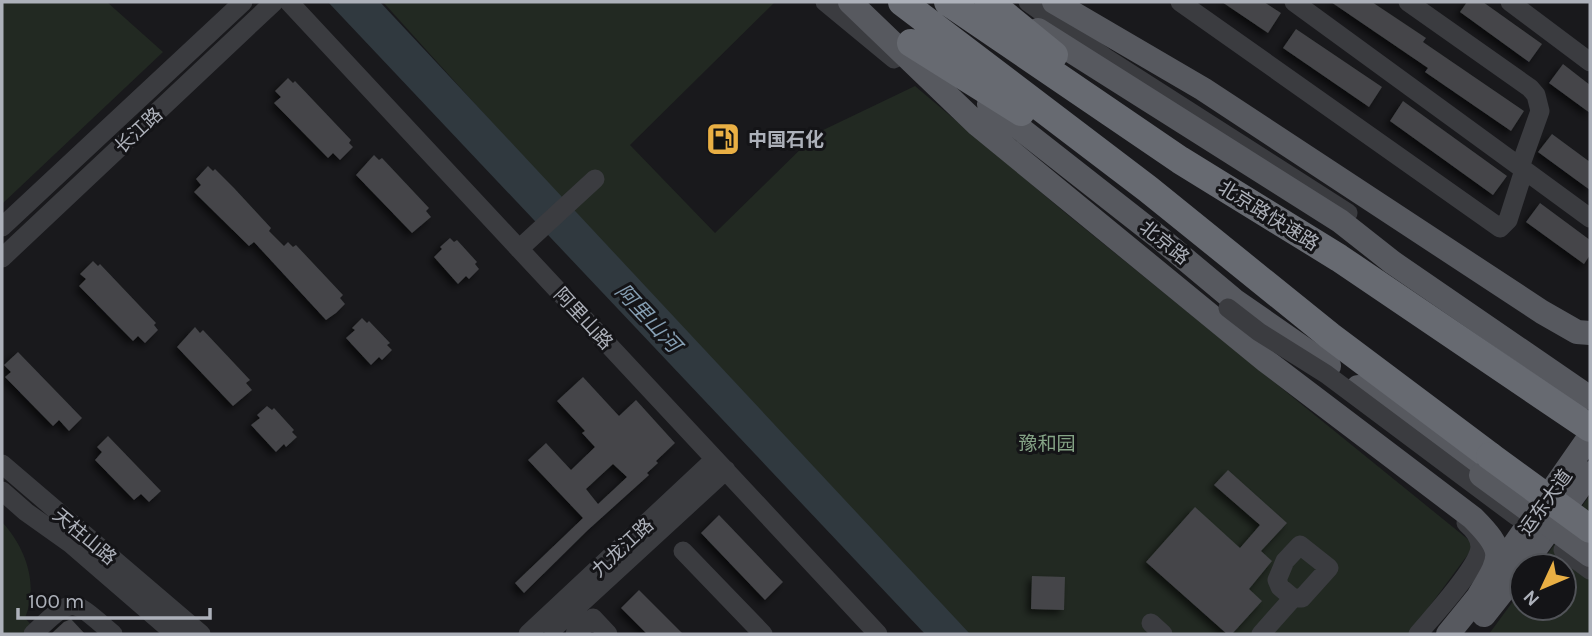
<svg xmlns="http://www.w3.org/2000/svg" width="1592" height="636" viewBox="0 0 1592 636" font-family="Karla,'Noto Sans SC',sans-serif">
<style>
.green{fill:#222922}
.water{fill:#30393f}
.building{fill:#444548;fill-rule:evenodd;filter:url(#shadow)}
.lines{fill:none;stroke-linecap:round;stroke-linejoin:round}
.minor{stroke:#3b3c40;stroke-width:19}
.major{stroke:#57595f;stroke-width:24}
.highway{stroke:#676a71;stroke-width:28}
.minor-bridge{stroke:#3b3c40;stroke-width:19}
.major-bridge{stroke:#57595f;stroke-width:24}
.highway-bridge{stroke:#676a71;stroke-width:28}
.labels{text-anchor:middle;stroke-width:6;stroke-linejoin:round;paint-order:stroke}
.street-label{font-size:19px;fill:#adb1ba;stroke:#141417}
.poi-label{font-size:19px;font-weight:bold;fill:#adb1ba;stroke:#141417;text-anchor:start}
.park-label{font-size:19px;fill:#85a486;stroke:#141417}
.water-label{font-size:21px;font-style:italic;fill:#869fb3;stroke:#141417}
</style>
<defs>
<filter id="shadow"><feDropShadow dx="-4" dy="4" stdDeviation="3.5" flood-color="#0009"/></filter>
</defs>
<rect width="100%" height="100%" fill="#19191c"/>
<path class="green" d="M 2,2 L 107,2 L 163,52 L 2,204 Z
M 383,2 L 775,2 L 630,145 L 715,233 L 817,133 L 915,86 L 1068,215 L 1475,545 L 1409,634 L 965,634 L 539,175 Z
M 1590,495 L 1590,634 L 1489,634 L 1522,589 L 1522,608 L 1564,608 L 1564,566 L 1539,566 Z
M 2,522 C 26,548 39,585 25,618 L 34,628 L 27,634 L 2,634 Z"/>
<path class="water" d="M 328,2 L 380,2 L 970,634 L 925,634 Z"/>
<path class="building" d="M 1222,2 L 1264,2 L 1281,13 L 1268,33 Z
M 1331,2 L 1372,2 L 1426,38 L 1423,42 L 1524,111 L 1511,131 L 1425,72 L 1428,68 Z
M 1467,2 L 1483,2 L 1542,44 L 1529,62 L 1460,12 Z
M 1296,29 L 1382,87 L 1369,107 L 1283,48 Z
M 1563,64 L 1590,85 L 1590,113 L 1549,83 Z
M 288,78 L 293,83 L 295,81 L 351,140 L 349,143 L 353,147 L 340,160 L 333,153 L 328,158 L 274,103 L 281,97 L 275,91 Z
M 1403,101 L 1507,176 L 1493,195 L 1390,121 Z
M 1552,134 L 1590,162 L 1590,190 L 1538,152 Z
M 374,155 L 379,160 L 382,158 L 429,208 L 426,211 L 431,217 L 412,233 L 356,175 Z
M 208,166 L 213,171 L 215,169 L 234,188 L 271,228 L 269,231 L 284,246 L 288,242 L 293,247 L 296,245 L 343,295 L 340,298 L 345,304 L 336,313 L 326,320 L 254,242 L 249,246 L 194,192 L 201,185 L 196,179 Z
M 1540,203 L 1590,240 L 1590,255 L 1584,264 L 1526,222 Z
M 450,238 L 454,242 L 457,240 L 477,262 L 475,264 L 479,269 L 469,279 L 466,276 L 458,284 L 434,257 L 442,249 L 440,247 Z
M 93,261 L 98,266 L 100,264 L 156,323 L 154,325 L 158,330 L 145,343 L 138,336 L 133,341 L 79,286 L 86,279 L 80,274 Z
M 362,318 L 367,323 L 369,321 L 390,343 L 387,345 L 392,350 L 382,360 L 379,357 L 371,365 L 346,338 L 355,330 L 352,328 Z
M 195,327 L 200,333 L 203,330 L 250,380 L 246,383 L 252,390 L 233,406 L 177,347 Z
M 18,352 L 82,418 L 69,431 L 59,420 L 53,426 L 5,377 L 11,372 L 4,365 Z
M 583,377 L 619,416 L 636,400 L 675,443 L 656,461 L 658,463 L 647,473 L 649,475 L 588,530 L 524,593 L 515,583 L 583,518 L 528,460 L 546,443 L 571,470 L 595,447 L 582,433 L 585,431 L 557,401 ZM 613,464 L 627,477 L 598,504 L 586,489 Z
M 267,406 L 272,410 L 274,408 L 294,430 L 292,432 L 297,437 L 286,447 L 284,444 L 276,452 L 251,425 L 260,418 L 257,415 Z
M 108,436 L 161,491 L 149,502 L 141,494 L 134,500 L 95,460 L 102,452 L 97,447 Z
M 1228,470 L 1287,523 L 1261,551 L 1272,561 L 1249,589 L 1262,601 L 1232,634 L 1227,634 L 1146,562 L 1195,507 L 1240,548 L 1260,525 L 1214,485 Z
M 719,515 L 783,582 L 765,600 L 701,533 Z
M 1032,576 L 1065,577 L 1064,610 L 1031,609 Z
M 639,590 L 683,634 L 647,634 L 621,608 Z
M 71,619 L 85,634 L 51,634 L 64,622 Z"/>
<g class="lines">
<path class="minor" d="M 289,2 L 878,634
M 825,2 L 894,59
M 1028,2 L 1106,58 L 1348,213
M 1180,2 L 1500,228 L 1508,220 L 1524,170
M 1294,2 L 1590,218
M 1408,2 L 1530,88 L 1536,95 L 1540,111 L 1520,167
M 1510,2 L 1590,62
M 2,227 L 243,2
M 519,249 L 595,179
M 2,258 L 274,2
M 2,464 L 201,634
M 2,491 L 26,512 L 71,544 L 175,634
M 683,551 L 763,634
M 1151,623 L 1163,634
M 553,629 L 726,470
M 33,634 C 74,595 71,598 113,634
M 528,634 L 715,459
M 575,634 L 593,618 L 608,634
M 1261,634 L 1293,598 L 1302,598 L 1329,568 L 1300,545 L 1285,561 L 1277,580 L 1280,587 L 1293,598
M 1418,634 C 1432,617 1479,567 1480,547 C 1480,537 1473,529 1466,523"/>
<path class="major" d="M 850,2 L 978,125 L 1266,361 L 1473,518 C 1508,553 1501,558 1478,597
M 1054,2 L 1203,89 L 1542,312 L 1577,332 L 1590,333
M 1038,30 L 1340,221 L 1392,262 L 1590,398
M 989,104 L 1161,239 L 1234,300 L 1329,366
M 1358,387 L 1481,475
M 1523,566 L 1590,473
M 1484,615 L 1522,567
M 1448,634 L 1478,597 L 1590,436"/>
<path class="highway" d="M 902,2 L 1148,189 L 1330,336 L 1490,456
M 948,2 L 1180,160 L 1339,258 L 1590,428
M 989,2 L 1054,55
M 911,43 L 1021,112"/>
<path class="minor-bridge" d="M 1228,308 L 1259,332 L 1326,374 L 1516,516
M 1563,550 L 1590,570"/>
<path class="major-bridge" d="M 1481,475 L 1590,555"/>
<path class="highway-bridge" d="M 1490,456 L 1590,529"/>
</g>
<defs>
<g id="fuel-square" transform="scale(1.75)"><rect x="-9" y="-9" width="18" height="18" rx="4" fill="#e9af44" stroke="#141417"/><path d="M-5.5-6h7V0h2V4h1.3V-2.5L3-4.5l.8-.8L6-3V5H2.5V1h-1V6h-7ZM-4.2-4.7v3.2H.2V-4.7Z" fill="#111"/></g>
</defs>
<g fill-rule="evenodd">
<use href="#fuel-square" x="723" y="139"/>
</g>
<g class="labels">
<g class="street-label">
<text transform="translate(138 130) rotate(-43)" y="7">长江路</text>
<text transform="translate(1269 215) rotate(32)" y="7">北京路快速路</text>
<text transform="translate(1165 242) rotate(39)" y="7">北京路</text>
<text transform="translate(584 318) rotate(47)" y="7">阿里山路</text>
<text transform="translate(1545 502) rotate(-54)" y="7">运东大道</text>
<text transform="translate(85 536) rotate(40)" y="7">天柱山路</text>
<text transform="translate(622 547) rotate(-43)" y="7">九龙江路</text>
</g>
<g class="poi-label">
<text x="748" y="146">中国石化</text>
</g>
<g class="park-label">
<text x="1047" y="450">豫和园</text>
</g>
<g class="water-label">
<text transform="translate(648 318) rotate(47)" y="7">阿里山河</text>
</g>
</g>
<rect width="1592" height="636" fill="none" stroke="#adb1ba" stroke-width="7"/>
<g transform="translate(1543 587) rotate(226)"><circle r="33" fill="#141417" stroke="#515358" stroke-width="2"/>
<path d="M0-5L12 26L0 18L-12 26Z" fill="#e9af44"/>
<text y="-10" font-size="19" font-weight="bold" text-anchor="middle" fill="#adb1ba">N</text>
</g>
<path d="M18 608v10h192v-10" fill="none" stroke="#adb1ba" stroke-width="3.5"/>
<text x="28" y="608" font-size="21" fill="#adb1ba" stroke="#141417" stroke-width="5" paint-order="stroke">100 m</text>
</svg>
